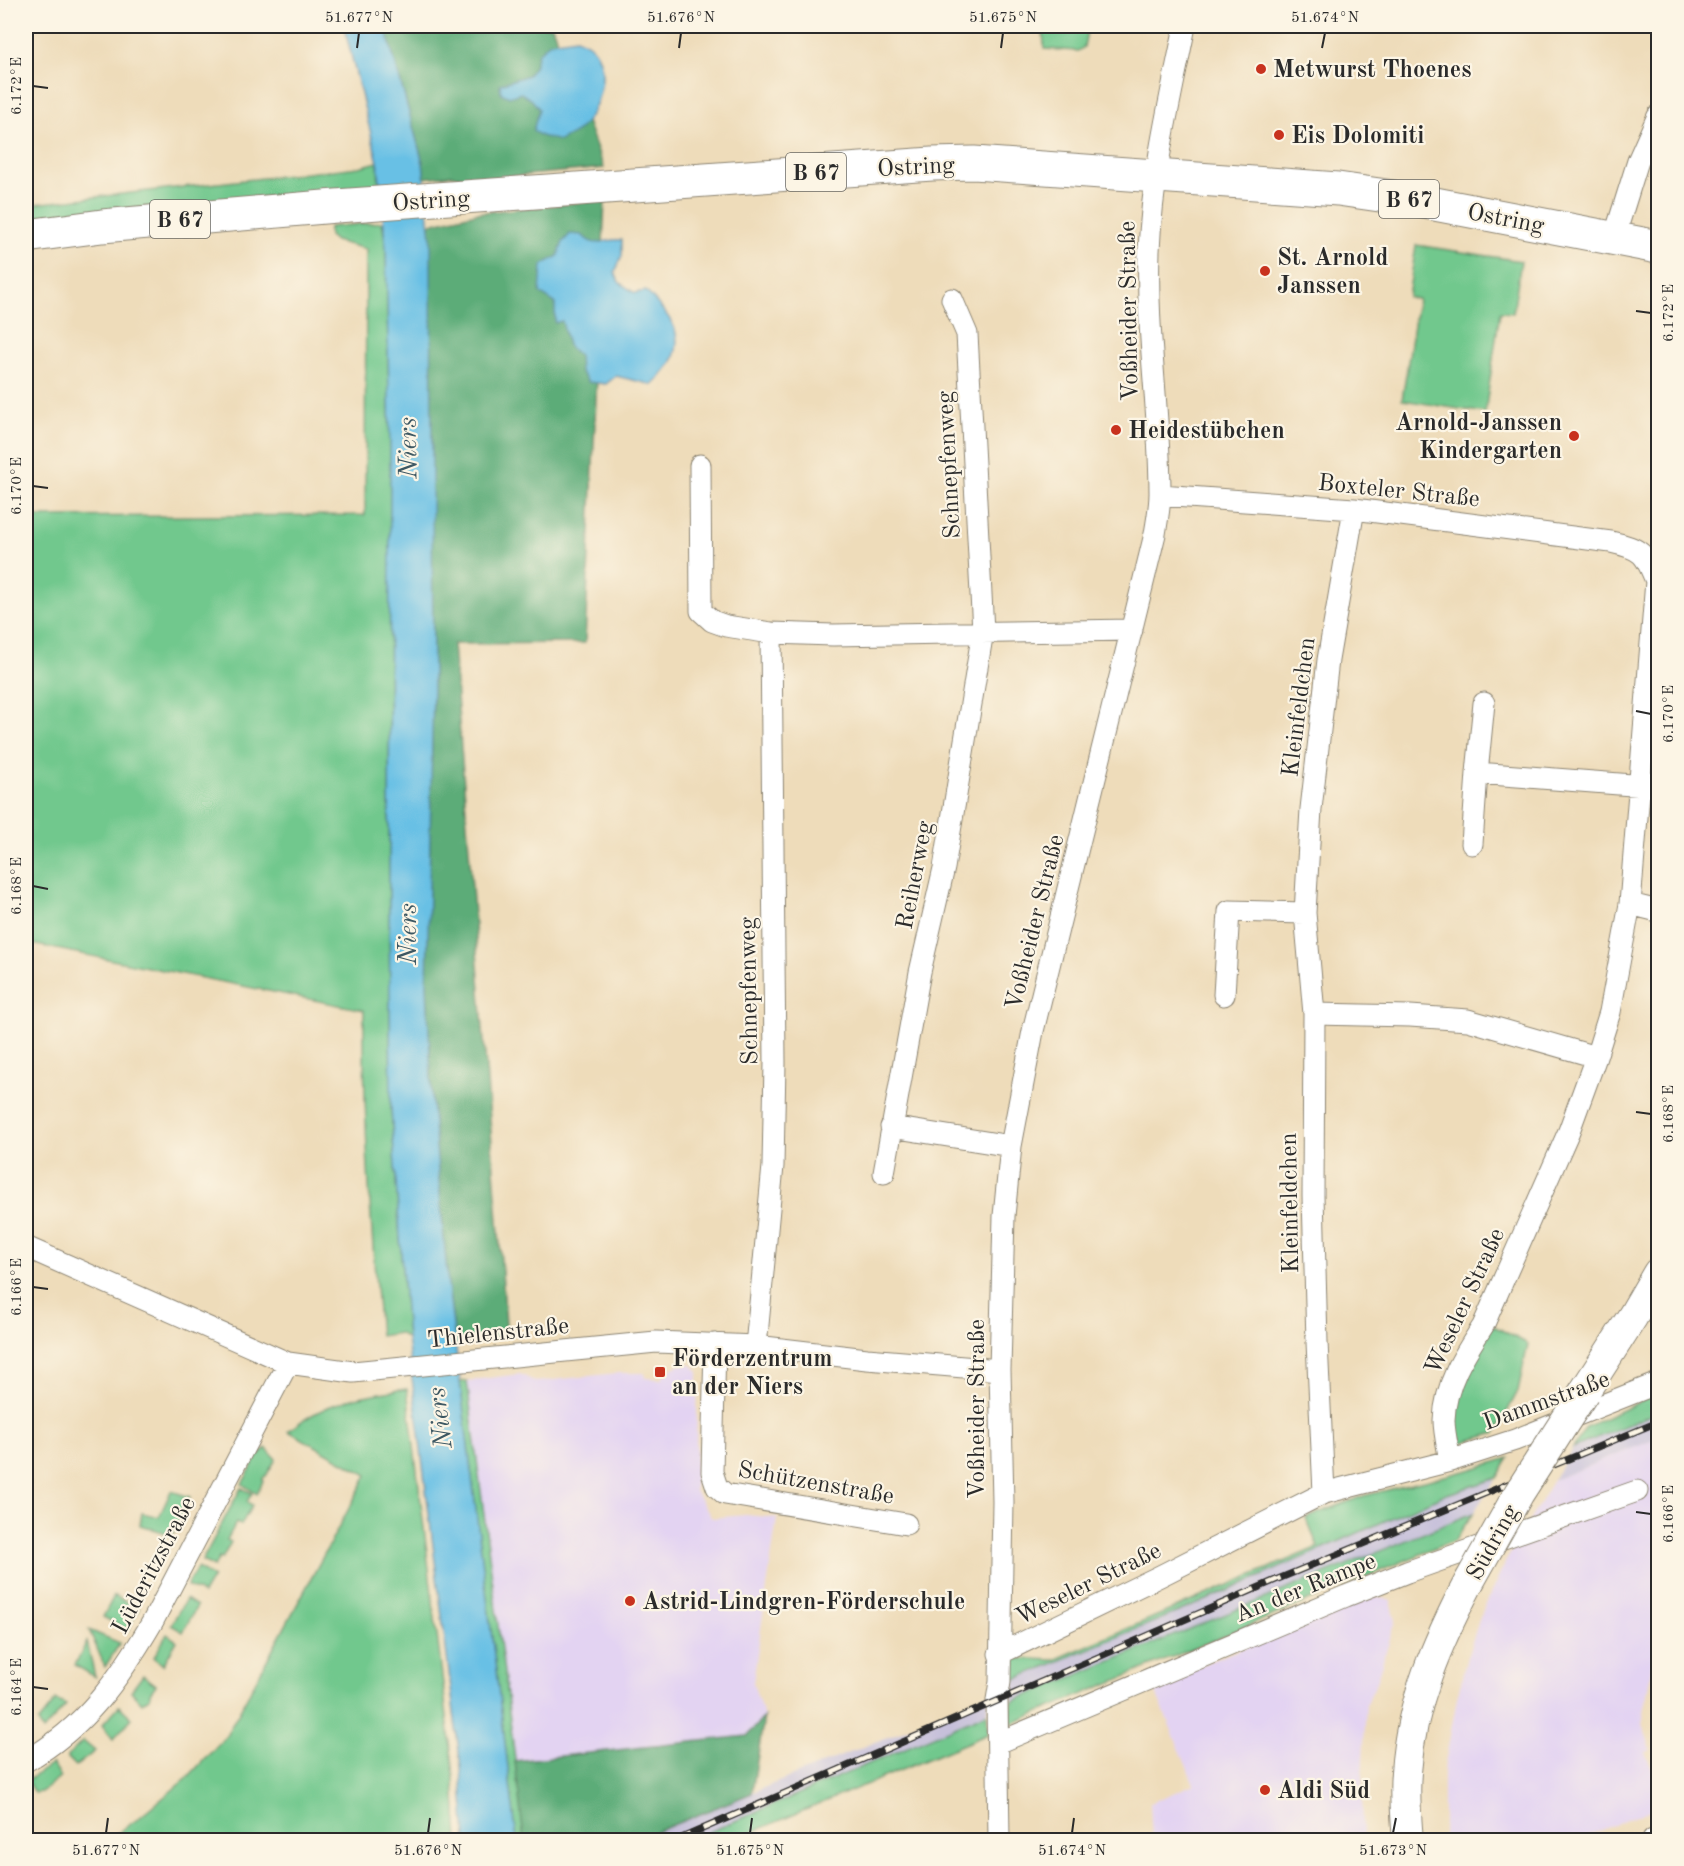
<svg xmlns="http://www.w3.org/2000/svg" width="1684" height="1866" viewBox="0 0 1684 1866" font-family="'Old Standard TT',serif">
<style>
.built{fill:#e3d3f2}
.industrial{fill:#c6c0da}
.green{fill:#71c88d;stroke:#4e7a5c;stroke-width:1.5}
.forest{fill:#5cac78;stroke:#446c52;stroke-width:1.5}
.water{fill:#68c0e5;stroke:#4a7688;stroke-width:1.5}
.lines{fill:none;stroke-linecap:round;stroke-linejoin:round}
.street-casing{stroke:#8c8472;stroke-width:23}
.secondary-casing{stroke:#8c8472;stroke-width:32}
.primary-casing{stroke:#8c8472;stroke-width:35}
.street{stroke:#fff;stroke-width:21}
.secondary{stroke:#fff;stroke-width:30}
.primary{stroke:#fff;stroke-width:33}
.rail-casing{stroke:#2b2b2b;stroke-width:7}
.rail{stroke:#fcf5e5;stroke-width:4.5;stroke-dasharray:14;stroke-linecap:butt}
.secondary-bridge-casing{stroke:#8c8472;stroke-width:32;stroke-linecap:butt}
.secondary-bridge{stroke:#fff;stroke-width:30}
.ticks{fill:none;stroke:#2b2b2b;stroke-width:2}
.poi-dot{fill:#c8321e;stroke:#fcf5e5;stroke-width:2}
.labels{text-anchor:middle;stroke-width:4.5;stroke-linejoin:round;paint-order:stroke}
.shield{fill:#fcf5e5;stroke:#6a6863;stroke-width:1.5}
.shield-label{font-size:22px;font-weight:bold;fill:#2b2b2b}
.poi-label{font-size:24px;font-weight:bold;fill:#2b2b2b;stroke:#fcf5e5;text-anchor:start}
.street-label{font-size:24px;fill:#2b2b2b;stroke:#fcf5e5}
.water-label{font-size:26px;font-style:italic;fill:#3d5863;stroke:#fcf5e5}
.neatline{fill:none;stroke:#2b2b2b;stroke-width:2}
.ticks-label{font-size:15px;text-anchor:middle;fill:#2b2b2b}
</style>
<rect width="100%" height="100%" fill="#fcf5e5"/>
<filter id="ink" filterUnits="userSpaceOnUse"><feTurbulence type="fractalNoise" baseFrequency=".0167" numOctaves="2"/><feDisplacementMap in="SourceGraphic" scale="12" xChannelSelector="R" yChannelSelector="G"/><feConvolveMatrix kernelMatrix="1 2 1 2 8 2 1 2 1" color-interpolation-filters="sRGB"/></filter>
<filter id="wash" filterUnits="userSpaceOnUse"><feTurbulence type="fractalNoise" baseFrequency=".008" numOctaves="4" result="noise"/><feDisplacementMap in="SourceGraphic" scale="24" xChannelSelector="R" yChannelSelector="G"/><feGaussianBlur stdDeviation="1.35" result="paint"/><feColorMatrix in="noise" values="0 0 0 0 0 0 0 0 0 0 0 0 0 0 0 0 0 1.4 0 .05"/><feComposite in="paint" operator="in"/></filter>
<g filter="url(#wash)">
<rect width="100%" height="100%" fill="#eedcba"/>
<path class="built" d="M 691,1364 L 698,1372 L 695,1491 L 712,1518 L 746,1515 L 777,1518 L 753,1683 L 764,1717 L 747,1736 L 515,1761 L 467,1381 L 520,1374 L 536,1382 L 617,1373 L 644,1373 L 645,1378 L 662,1379 L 664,1373 L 679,1365 Z
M 1658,1438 L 1658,1630 L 1642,1724 L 1651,1749 L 1645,1752 L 1658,1785 L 1658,1807 L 1577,1840 L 1443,1840 L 1443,1775 L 1457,1698 L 1467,1657 L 1481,1615 L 1506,1561 L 1553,1480 Z
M 1372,1595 L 1391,1601 L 1396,1621 L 1374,1688 L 1366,1704 L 1362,1779 L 1363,1840 L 1152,1840 L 1150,1803 L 1194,1784 L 1153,1685 Z"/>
<path class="industrial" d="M 1658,1412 L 1658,1438 L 1553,1480 L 1573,1448 Z
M 1497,1478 L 1473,1513 L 1011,1702 L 1011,1681 L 1207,1600 L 1441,1496 Z
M 988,1696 L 987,1713 L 691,1840 L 636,1840 Z"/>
<path class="green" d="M 1043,26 L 1088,26 L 1084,47 L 1078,51 L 1044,49 Z
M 378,162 L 379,187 L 26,219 L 26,205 L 359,167 Z
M 382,222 L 386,248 L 390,449 L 389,905 L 391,1109 L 407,1338 L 399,1333 L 380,1336 C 371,1228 363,1119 364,1010 L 26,943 L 26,517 L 365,515 L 366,249 L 335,241 L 329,236 L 329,227 Z
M 1416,245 L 1521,261 L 1513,313 L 1500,312 L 1485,413 L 1402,400 L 1418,299 L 1408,297 Z
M 1492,1325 L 1528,1344 L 1518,1391 L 1496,1433 L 1456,1444 C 1452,1392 1469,1368 1492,1325 Z
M 467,1381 L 521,1806 L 524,1840 L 517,1840 L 460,1382 Z
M 407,1389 L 453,1766 L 458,1840 L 108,1840 L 139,1818 L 189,1776 L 226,1736 L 367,1475 L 288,1431 C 326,1401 361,1395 407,1389 Z
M 1658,1393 L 1658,1412 L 1573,1448 L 1586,1427 Z
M 266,1448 L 276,1459 L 266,1476 L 263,1478 L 263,1481 L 257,1494 L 242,1484 L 258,1456 Z
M 1509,1458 L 1497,1478 L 1441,1496 L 1207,1600 L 1011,1681 L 1010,1658 L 1054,1660 L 1318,1547 L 1306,1518 L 1363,1496 L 1465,1471 Z
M 241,1488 L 252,1493 L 247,1502 L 252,1505 L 241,1525 L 236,1523 L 227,1540 L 231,1542 L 222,1559 L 219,1558 L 214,1567 L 202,1561 Z
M 171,1491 L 190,1497 L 172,1535 L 140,1525 L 142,1513 L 159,1517 Z
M 1473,1513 L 1455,1540 L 1011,1724 L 1011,1702 Z
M 197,1568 L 213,1577 L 203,1594 L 187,1586 Z
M 114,1596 L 139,1608 L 128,1630 L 103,1617 Z
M 186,1599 L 197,1606 L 183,1632 L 171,1625 Z
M 89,1630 L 120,1643 L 105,1667 Z
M 167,1634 L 177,1641 L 163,1665 L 154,1657 Z
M 87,1642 L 95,1677 L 75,1665 Z
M 143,1675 L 156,1685 L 150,1693 L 150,1697 L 142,1703 L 131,1691 Z
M 56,1700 L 66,1705 L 43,1731 L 38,1722 Z
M 119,1706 L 132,1718 L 113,1739 L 102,1725 Z
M 987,1713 L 988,1734 L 733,1840 L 691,1840 Z
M 83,1741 L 95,1751 L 76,1766 L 67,1757 Z
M 52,1764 L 61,1777 L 41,1792 L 34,1793 L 27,1781 Z"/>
<path class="forest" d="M 385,26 L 552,26 L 604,168 L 473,180 L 452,175 L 424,178 L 423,163 Z
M 605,200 L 585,643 L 453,644 L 507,1336 L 456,1346 L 448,1285 L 432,1101 L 427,986 L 433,689 L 430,224 L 476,213 Z
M 764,1717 L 752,1793 L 636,1840 L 524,1840 L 515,1761 L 747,1736 Z"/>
<path class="water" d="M 344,26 L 385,26 L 423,163 L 431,237 L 433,689 L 427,986 L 432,1101 L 448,1285 L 517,1840 L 466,1840 L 461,1768 L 407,1338 L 391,1109 L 389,905 L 390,449 L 386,248 L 378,162 Z
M 576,38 C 581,40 589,43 592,47 C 612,69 599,110 580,129 C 575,134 566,137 560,141 L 541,136 L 533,131 L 539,109 L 532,100 L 521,93 L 509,97 L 501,93 L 500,84 L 528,75 L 534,67 L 538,53 L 550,42 Z
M 570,234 L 582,235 C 597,251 604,237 622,240 L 622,256 L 615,272 L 619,282 L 635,293 L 646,291 C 664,311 686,329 673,359 C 670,368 659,377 653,385 L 616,376 L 606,384 L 588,382 L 580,371 L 579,356 L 568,346 L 562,321 L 555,323 L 555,303 L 540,293 L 542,265 L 558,256 L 563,242 Z"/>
</g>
<g filter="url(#ink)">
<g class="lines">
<g class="street-casing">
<path id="street" d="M 1614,238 L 1638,161 L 1658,116
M 700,465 L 701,611 L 712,621 L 726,626 L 771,633 L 833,635 L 1132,630
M 1477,773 L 1484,703
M 1472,844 L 1477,773 L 1658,787
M 1630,904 L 1658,911
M 1224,995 L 1229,911 L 1305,913
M 1314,1014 L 1410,1016 L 1468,1020 L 1596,1057
M 891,1127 L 1011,1146
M 884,1173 L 920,972 L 944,868 L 983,631 L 967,334 L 952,299
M 26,1247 L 288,1363 L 353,1372 L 656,1342 L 756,1346 L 867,1359 L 1000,1370
M 715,1344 L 712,1472 L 717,1487 L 725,1494 L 906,1524
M 756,1346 L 773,1166 L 775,1063 L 771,633
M 1450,1461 L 1515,1440 L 1658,1383
M 1324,1493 L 1317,1342 L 1313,1196 L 1314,1014 L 1305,913 L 1311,809 L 1328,660 L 1354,509
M 999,1654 L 1160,1576 L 1324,1493 L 1450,1461 C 1448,1448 1444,1433 1444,1420 C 1445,1384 1464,1355 1483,1326 L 1569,1131 L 1596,1057 L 1610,1012 L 1630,904 L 1656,581 C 1645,553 1642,549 1611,542 L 1354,509 L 1160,495
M 998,1743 L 1346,1596 L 1407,1572 L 1637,1491
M 26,1761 C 86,1727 119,1679 153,1621 L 288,1363
M 999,1840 L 997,1700 L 1000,1682 L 1003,1502 L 1000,1370 L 1004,1216 L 1011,1146 L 1033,1031 L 1155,534 C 1157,521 1160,507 1160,493 C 1160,413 1146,332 1149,251 C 1152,175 1170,100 1185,26
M 1653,1840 L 1658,1838"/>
</g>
<g class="secondary-casing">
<path id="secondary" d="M 1584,1392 L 1633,1316 L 1658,1273
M 1408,1840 C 1406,1818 1404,1794 1406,1772 C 1411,1702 1437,1643 1469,1582"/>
</g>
<g class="primary-casing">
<path id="primary" d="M 26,236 L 102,226 L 336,206 L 932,164 L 974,163 L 1338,189 L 1414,200 L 1658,247"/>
</g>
<use href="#street" class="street"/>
<use href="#secondary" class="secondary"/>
<use href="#primary" class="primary"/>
<g class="rail-casing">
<path id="rail" d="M 677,1840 L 1278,1579 L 1658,1422"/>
</g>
<use href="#rail" class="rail"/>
<g class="secondary-bridge-casing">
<path id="secondary-bridge" d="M 1469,1582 L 1519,1493 L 1584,1392"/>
</g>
<use href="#secondary-bridge" class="secondary-bridge"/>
</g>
</g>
<path class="ticks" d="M 357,48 L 359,33M 679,48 L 681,33M 1001,48 L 1003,33M 1322,48 L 1325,33M 33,86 L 48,88M 1636,311 L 1651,313M 33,486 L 48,488M 1636,711 L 1651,714M 33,886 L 48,889M 1636,1112 L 1651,1114M 33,1287 L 48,1289M 1636,1512 L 1651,1514M 33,1687 L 48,1689M 106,1833 L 108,1818M 428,1833 L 430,1818M 750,1833 L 752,1818M 1072,1833 L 1074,1818M 1393,1833 L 1396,1818"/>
<g class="poi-dot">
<circle cx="1261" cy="69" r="6"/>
<circle cx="1279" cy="135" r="6"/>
<circle cx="1265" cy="271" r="6"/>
<circle cx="1116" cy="430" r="6"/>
<circle cx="1574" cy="436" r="6"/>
<rect x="654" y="1366" width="12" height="12" rx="3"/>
<circle cx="630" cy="1601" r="6"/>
<circle cx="1265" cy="1790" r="6"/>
</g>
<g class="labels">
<g class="shield">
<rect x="786" y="153" width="60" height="38" rx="4.5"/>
<rect x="1379" y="180" width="60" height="38" rx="4.5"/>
<rect x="150" y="200" width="60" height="38" rx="4.5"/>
</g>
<g class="shield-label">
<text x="816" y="180">B 67</text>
<text x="1409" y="207">B 67</text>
<text x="180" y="227">B 67</text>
</g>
<g class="poi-label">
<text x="1273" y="77">Metwurst Thoenes</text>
<text x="1291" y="143">Eis Dolomiti</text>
<text x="1277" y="265">St. Arnold<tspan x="1277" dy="28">Janssen</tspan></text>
<text x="1562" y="430" text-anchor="end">Arnold-Janssen<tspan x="1562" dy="28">Kindergarten</tspan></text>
<text x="1128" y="438">Heidestübchen</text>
<text x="672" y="1366">Förderzentrum<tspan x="672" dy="28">an der Niers</tspan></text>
<text x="642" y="1609">Astrid-Lindgren-Förderschule</text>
<text x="1277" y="1798">Aldi Süd</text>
</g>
<g class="street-label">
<text transform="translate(916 166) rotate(-3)" y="8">Ostring</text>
<text transform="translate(431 200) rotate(-4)" y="8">Ostring</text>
<text transform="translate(1506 218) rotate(11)" y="8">Ostring</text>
<text transform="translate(1128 311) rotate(-91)" y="8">Voßheider Straße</text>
<text transform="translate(948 465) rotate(-93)" y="8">Schnepfenweg</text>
<text transform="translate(1399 490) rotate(6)" y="8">Boxteler Straße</text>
<text transform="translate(1298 707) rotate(-83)" y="8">Kleinfeldchen</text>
<text transform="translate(914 875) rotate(-79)" y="8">Reiherweg</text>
<text transform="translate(1034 922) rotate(-76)" y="8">Voßheider Straße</text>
<text transform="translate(748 991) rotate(-91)" y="8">Schnepfenweg</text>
<text transform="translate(1289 1203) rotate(-91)" y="8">Kleinfeldchen</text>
<text transform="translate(1464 1301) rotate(-65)" y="8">Weseler Straße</text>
<text transform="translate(498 1332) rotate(-6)" y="8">Thielenstraße</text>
<text transform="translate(1546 1400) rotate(-20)" y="8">Dammstraße</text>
<text transform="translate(976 1409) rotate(-90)" y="8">Voßheider Straße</text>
<text transform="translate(816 1482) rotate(10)" y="8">Schützenstraße</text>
<text transform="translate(1492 1542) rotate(-61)" y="8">Südring</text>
<text transform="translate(153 1565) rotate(-62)" y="8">Lüderitzstraße</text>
<text transform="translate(1088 1583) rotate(-26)" y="8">Weseler Straße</text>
<text transform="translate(1305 1587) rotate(-22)" y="8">An der Rampe</text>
</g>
<g class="water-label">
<text transform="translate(407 448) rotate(-91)" y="9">Niers</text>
<text transform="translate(407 934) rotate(-90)" y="9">Niers</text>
<text transform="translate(439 1418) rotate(-97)" y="9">Niers</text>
</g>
</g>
<rect width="1684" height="1866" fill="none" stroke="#fcf5e5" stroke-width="66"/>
<rect x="33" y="33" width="1618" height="1800" class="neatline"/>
<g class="ticks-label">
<text x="359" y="22">51.677°N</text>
<text x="681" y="22">51.676°N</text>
<text x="1003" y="22">51.675°N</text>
<text x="1325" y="22">51.674°N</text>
<text transform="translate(16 86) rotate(-90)" y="5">6.172°E</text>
<text transform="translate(1668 313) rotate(-90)" y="5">6.172°E</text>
<text transform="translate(16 486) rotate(-90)" y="5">6.170°E</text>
<text transform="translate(1668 714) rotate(-90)" y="5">6.170°E</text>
<text transform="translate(16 886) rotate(-90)" y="5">6.168°E</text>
<text transform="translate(1668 1114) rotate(-90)" y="5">6.168°E</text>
<text transform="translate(16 1287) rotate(-90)" y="5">6.166°E</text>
<text transform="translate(1668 1514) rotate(-90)" y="5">6.166°E</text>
<text transform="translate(16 1687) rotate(-90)" y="5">6.164°E</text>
<text x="106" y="1855">51.677°N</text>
<text x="428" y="1855">51.676°N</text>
<text x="750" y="1855">51.675°N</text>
<text x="1072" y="1855">51.674°N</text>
<text x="1393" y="1855">51.673°N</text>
</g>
</svg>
